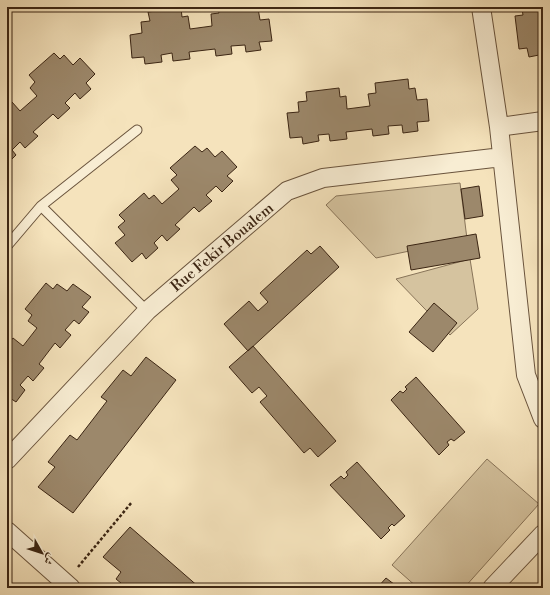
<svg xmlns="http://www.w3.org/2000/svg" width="550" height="595" viewBox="0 0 550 595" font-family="'Libre Bodoni',Amiri,serif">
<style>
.green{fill:#d5c39f;stroke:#887459}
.building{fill:#9c886b;stroke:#3b2513}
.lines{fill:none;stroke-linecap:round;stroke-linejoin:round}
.lane-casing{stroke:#6a543d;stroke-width:11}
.street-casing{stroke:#6a543d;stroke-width:20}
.path{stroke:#3b2513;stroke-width:2.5;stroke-dasharray:3 2;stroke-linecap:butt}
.lane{stroke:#f8edd3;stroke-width:9}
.street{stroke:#f8edd3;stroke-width:18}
.labels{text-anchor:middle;stroke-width:3;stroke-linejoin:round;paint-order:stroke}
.street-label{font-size:15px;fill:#3b2513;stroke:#f8edd3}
</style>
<rect width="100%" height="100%" fill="#f5e3bc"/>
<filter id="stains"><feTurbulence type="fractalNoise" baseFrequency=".005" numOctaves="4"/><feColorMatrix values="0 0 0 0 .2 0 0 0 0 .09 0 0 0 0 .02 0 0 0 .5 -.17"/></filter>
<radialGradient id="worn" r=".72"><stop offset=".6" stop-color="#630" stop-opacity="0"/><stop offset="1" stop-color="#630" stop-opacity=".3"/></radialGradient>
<path class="green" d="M 460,183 L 467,239 L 376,258 L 326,205 L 336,196 Z
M 470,259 L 478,309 L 450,335 L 396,279 Z
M 487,459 L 539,504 L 464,588 L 418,588 L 392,565 Z"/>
<path class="building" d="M 218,7 L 258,8 L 260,20 L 269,19 L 272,41 L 259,42 L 261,50 L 246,52 L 245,45 L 231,46 L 232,54 L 216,56 L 215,49 L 189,52 L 190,59 L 173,61 L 172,53 L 161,55 L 162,62 L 145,64 L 144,57 L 132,58 L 130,35 L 142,33 L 141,22 L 150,21 L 148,12 L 181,8 L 182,17 L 188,16 L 190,29 L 212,26 L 211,14 L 219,13 Z
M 533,7 L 543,7 L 543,67 L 540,67 L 539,55 L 529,57 L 527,48 L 519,49 L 515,16 L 523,15 L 522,9 Z
M 54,53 L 60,59 L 64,55 L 73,65 L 80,58 L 95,74 L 86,83 L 91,89 L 80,99 L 75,93 L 65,103 L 70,108 L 58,119 L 53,114 L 33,132 L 38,136 L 25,148 L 20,142 L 12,150 L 16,155 L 7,164 L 7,105 L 12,102 L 20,111 L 37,96 L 30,88 L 35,82 L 29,75 Z
M 408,79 L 409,89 L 415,88 L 417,100 L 427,99 L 429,121 L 417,122 L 418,131 L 403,133 L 402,125 L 388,126 L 389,134 L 373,136 L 372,129 L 346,132 L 347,139 L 330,141 L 329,134 L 318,135 L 319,141 L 303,144 L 302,137 L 290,138 L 287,113 L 299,112 L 298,102 L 307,101 L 306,92 L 339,88 L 340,97 L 346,96 L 347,109 L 370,106 L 368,94 L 376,93 L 375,83 Z
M 195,146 L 202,152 L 207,148 L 215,157 L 222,151 L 237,167 L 227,176 L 233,181 L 222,192 L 216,186 L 206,195 L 212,201 L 199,212 L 194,207 L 175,225 L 180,229 L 167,241 L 162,235 L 154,243 L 158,248 L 146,259 L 142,253 L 132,262 L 115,243 L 125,235 L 118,227 L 125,221 L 119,215 L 144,193 L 149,199 L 154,195 L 162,204 L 179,189 L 171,180 L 177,175 L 170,168 Z
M 479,186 L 483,216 L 465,219 L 461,189 Z
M 476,234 L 480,258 L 411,270 L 407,246 Z
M 320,246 L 339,267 L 248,351 L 224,324 L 249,301 L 258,311 L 268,302 L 260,293 L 307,250 L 311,254 Z
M 46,283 L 53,289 L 57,284 L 67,291 L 73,284 L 91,297 L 82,307 L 89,312 L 79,324 L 74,320 L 65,330 L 71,335 L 60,348 L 55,343 L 39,364 L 44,368 L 33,381 L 28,376 L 20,385 L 25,390 L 16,402 L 10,398 L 7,402 L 7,341 L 9,343 L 13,338 L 23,346 L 37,328 L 28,321 L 32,315 L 25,309 Z
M 434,303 L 457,323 L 433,352 L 409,332 Z
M 253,346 L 336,441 L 318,457 L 310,448 L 304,453 L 260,402 L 267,396 L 259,387 L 252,393 L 229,367 Z
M 146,357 L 176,380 L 73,513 L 38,487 L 55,467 L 48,462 L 70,435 L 77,440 L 107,401 L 101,397 L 123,370 L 131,376 Z
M 416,377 L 465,432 L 454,441 L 451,439 L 447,442 L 449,445 L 439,455 L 391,400 L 400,391 L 403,393 L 407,389 L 405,387 Z
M 357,462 L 405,516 L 394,526 L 392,524 L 388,528 L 390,530 L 381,539 L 330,485 L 341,476 L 344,479 L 348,475 L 346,472 Z
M 130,527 L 200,588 L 127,588 L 116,579 L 121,572 L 103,557 Z
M 386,578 L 399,588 L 377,588 Z"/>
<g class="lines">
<g class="lane-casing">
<path id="lane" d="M 41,206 L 147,311
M 7,246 L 41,206 L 137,130"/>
</g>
<g class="street-casing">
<path id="street" d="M 481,7 L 499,127 L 526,375 L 543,419
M 499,127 L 543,121
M 7,460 L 147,311 L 287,191 L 323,178 L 502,157
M 7,531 L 71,588
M 492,588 L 543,534"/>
</g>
<path class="path" d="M 78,567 L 132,502"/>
<use href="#lane" class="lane"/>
<use href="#street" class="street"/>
</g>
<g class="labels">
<g class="street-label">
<text transform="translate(222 247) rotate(-40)" y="5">Rue Fekir Boualem</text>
</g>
</g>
<rect width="550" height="595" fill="none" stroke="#f5e3bc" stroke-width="24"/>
<rect x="8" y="8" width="534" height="579" fill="none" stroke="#3b2513" stroke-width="2"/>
<rect x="12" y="12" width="526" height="571" fill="none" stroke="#3b2513"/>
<g transform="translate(42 553) rotate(129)" stroke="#f8edd3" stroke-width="3" paint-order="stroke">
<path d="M0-3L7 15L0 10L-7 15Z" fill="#3b2513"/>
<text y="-6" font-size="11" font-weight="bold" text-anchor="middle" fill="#3b2513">ش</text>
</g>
<rect width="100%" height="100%" filter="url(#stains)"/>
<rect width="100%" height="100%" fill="url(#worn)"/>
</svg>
